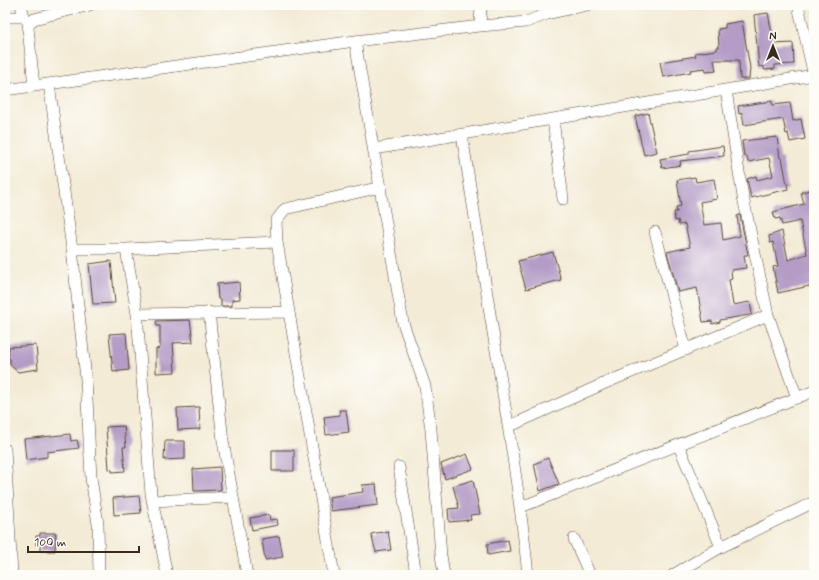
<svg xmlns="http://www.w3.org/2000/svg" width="819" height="580" viewBox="0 0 819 580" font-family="Mynerve,sans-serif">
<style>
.building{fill:#b49cc6}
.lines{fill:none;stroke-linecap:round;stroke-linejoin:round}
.minor-casing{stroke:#57473a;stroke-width:12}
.minor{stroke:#fff;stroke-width:11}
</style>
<rect width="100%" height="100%" fill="#fdfcf7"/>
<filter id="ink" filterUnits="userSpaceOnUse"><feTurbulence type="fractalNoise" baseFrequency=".025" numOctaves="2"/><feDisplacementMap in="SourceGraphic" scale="8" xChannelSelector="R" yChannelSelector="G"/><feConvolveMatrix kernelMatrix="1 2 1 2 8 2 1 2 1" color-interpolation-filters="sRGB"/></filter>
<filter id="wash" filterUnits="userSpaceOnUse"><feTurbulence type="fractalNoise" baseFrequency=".012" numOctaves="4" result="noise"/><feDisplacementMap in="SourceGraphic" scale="16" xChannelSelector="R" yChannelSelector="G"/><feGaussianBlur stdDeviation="0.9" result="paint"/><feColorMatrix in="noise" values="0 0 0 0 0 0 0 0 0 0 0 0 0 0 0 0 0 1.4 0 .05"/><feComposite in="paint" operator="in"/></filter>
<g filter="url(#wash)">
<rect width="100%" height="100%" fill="#f3ebd6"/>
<g id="blocks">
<path class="building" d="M 768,13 L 774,44 L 793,43 L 794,64 L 775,65 L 775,69 L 764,70 L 764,66 L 759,67 L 754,15 Z
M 742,21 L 750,68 L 749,79 L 740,79 L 739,60 L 714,60 L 716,71 L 706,72 L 705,68 L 690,70 L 691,72 L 663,77 L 660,62 L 696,56 L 695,53 L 717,50 L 717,47 L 719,47 L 718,29 L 725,28 L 725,24 Z
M 772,101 L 772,105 L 790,103 L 793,121 L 801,119 L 805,139 L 790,142 L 788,133 L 786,134 L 783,119 L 744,125 L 742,113 L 739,114 L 738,106 Z
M 648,113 L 657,152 L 644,155 L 635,116 Z
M 777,137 L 780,158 L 782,158 L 788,189 L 751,198 L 747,179 L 756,176 L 757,180 L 773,176 L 769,158 L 748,162 L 747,156 L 744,156 L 742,141 Z
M 723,146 L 724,156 L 680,161 L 681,165 L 662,168 L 660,159 L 689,154 L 689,151 Z
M 695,177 L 696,182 L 714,179 L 717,199 L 700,202 L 704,225 L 721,223 L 723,240 L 740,236 L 737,216 L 740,215 L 748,255 L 744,255 L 746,268 L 731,270 L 732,279 L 729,280 L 733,305 L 750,302 L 752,314 L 749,315 L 720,320 L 720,322 L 712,324 L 712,321 L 703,322 L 697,288 L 678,292 L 667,252 L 690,247 L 685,224 L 679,225 L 678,220 L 675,221 L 674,212 L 677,212 L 676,207 L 681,206 L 677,180 Z
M 814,189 L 814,285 L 778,293 L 773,267 L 778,266 L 773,242 L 770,243 L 769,236 L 782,231 L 788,260 L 807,254 L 800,221 L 782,225 L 780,218 L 775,219 L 773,212 L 804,204 L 801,192 Z
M 553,252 L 561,280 L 526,289 L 518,261 Z
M 111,261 L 115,303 L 93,304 L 89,264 Z
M 239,282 L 240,299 L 232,300 L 232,306 L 221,306 L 221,299 L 218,299 L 217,284 Z
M 190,320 L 193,342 L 173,343 L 175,372 L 156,373 L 156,349 L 160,348 L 160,326 L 157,326 L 156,321 Z
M 126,333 L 129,370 L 113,372 L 109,334 Z
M 36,345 L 38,369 L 18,372 L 10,365 L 10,359 L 8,358 L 9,347 Z
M 199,407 L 200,429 L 178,430 L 177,408 Z
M 339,410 L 346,410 L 349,432 L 326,435 L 324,417 L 340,415 Z
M 124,426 L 126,447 L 123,447 L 125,471 L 112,472 L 112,470 L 109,469 L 106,427 Z
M 70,434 L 71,441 L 77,440 L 79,448 L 47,452 L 47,457 L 26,460 L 24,439 Z
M 165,441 L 185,441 L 185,459 L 164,460 Z
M 272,450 L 294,450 L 294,471 L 272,471 Z
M 467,454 L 473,469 L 445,479 L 441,464 Z
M 548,458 L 559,484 L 540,491 L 534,464 Z
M 220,467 L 221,490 L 194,491 L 193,469 Z
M 473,480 L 480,514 L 470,515 L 471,520 L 449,522 L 448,509 L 459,508 L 453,486 Z
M 376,484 L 378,505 L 331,511 L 329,497 L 363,492 L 362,485 Z
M 139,496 L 141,513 L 114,515 L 113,498 Z
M 269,515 L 270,520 L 277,519 L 278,525 L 252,530 L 250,518 Z
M 388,531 L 391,550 L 376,552 L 371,534 Z
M 40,533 L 56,533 L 55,551 L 40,551 L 40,545 L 36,545 L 36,536 L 40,536 Z
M 279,536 L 283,557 L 265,560 L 262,539 Z
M 508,540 L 510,551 L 488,555 L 487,544 Z"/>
</g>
</g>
<g filter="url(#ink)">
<use href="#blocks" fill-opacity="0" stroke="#57473a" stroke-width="1"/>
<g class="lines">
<g class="minor-casing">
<path id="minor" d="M 21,5 L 24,17 L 29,23
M 798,5 L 814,76
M 5,17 L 24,17
M 480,26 L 481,5
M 355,41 L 403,323 L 425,386 L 431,430 L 441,555 L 444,575
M 49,84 L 72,249 L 86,379 L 91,478 L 98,524 L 99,575
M 34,86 L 28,28 L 29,23 L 34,19 L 90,5
M 5,90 L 355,41 L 480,26 L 526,22 L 547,14 L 587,5
M 726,90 L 743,197 L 768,315 L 797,398
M 553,119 L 563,199
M 462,135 C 472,197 481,259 491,320 C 505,406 519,488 528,575
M 374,149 L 814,75
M 655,232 L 686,350
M 72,249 L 126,249 L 277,242
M 126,249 L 137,314 L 151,494 L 167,575
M 209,312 L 223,441 L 247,575
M 137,314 L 288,312
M 510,426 L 603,384 L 768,315
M 679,446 L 721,547
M 5,449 L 12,575
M 399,467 L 416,575
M 152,501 L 233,497
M 521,507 L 814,391
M 574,539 L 590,575
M 334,575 L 277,242 L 276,221 L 285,209 L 381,187
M 673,575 L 721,547 L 814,502"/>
</g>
<use href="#minor" class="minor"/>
</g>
</g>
<rect width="819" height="580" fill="none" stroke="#fdfcf7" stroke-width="20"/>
<g transform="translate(773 46)" stroke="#fdfcf7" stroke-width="3" paint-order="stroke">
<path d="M0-3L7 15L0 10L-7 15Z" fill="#3b2a1e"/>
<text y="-6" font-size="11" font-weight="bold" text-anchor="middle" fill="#3b2a1e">N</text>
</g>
<path d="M28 546v6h111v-6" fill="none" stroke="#3b2a1e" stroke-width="2"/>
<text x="34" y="546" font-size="12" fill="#3b2a1e" stroke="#fdfcf7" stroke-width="3" paint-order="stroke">100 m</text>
</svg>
